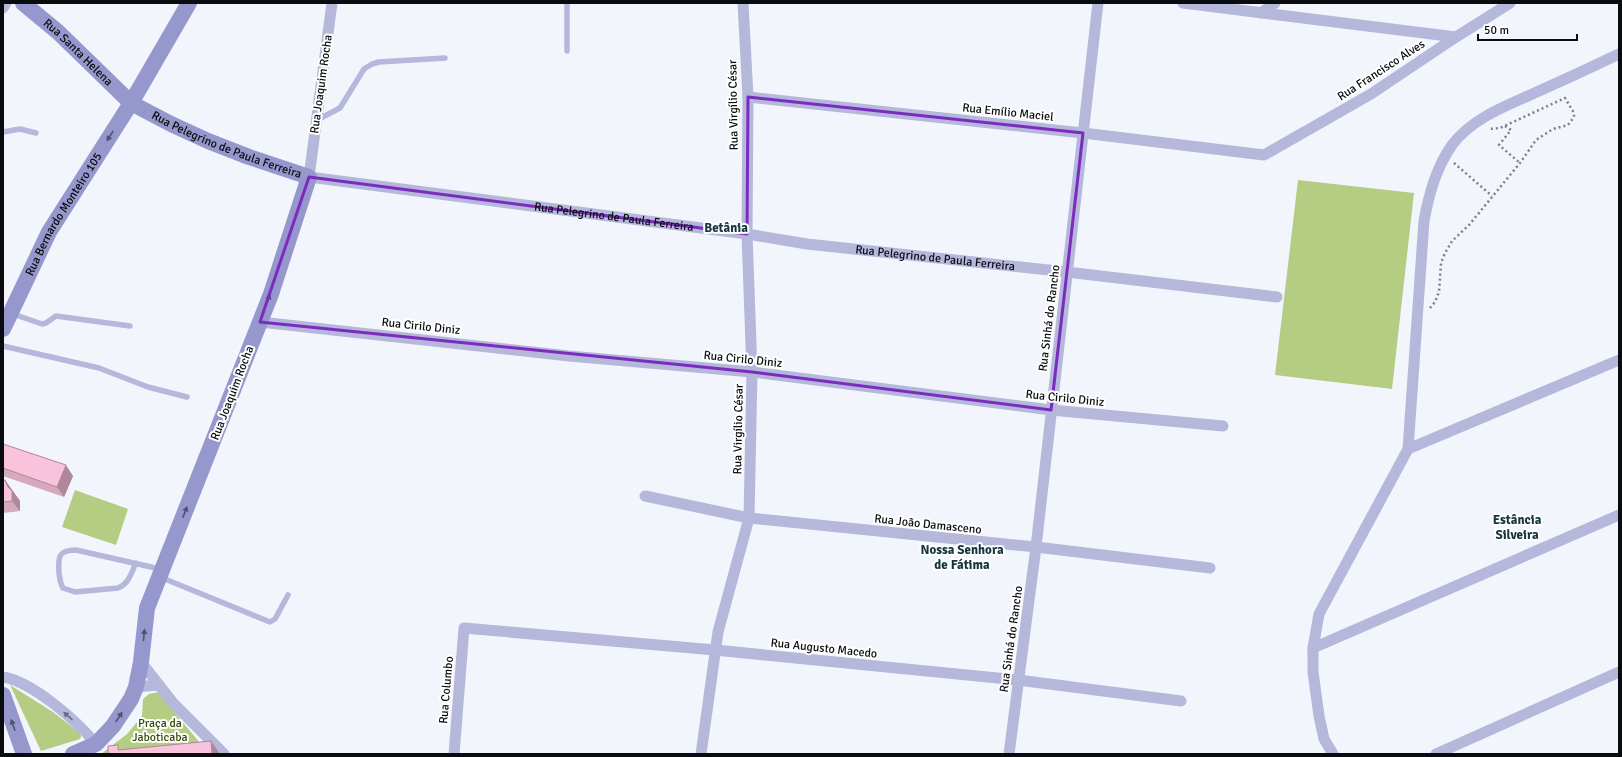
<svg xmlns="http://www.w3.org/2000/svg" width="1622" height="757" viewBox="0 0 1622 757" font-family="Signika,sans-serif">
<style>
.green{fill:#b5cc83}
.lines{fill:none;stroke-linecap:round;stroke-linejoin:round}
.path{stroke:#7d7f83;stroke-width:2.5;stroke-dasharray:2 3;stroke-linecap:butt}
.lane{stroke:#b5b7db;stroke-width:5.5}
.street{stroke:#b5b7db;stroke-width:11}
.secondary{stroke:#9697cd;stroke-width:16}
.wall{fill:#d6a8bc}
.shaded-wall{fill:#ae8899}
.building{fill:#f9c3db;stroke:#ae8899}
.oneway{fill:#50516e}
.oneway2{fill:#686a7f}
.marked{fill:none;stroke:#7b2cbf;stroke-width:3;stroke-linejoin:round}
.labels{text-anchor:middle;stroke-width:4;stroke-linejoin:round;paint-order:stroke}
.street-label{font-size:12px;fill:#0a0b0e;stroke:#fff}
.park-label{font-size:12px;fill:#384706;stroke:#fff}
.neighbourhood-label{font-size:13px;font-weight:bold;fill:#15363d;stroke:#fff}
</style>
<rect width="100%" height="100%" fill="#f2f5fc"/>
<path class="green" d="M 1298,180 L 1414,193 L 1392,389 L 1275,375 Z
M 75,490 L 128,509 L 116,545 L 62,527 Z
M 10,685 L 53,712 L 80,733 L 81,737 L 80,739 L 41,751 Z
M 158,692 L 209,754 L 101,754 L 127,734 L 142,716 L 143,699 L 149,694 Z"/>
<g class="lines">
<path class="path" d="M 1505,126 L 1511,130 L 1499,145 L 1520,163
M 1454,163 L 1492,196
M 1430,308 L 1435,302 L 1439,292 L 1441,263 L 1445,253 L 1452,241 L 1469,225 L 1520,163 L 1536,140 L 1553,129 L 1568,125 L 1574,117 L 1574,113 L 1565,98 L 1500,128 L 1489,129"/>
<path class="lane" d="M 567,3 L 567,51
M 317,120 L 340,108 L 364,69 L 372,64 L 379,62 L 445,58
M 3,132 L 20,129 L 36,133
M 13,314 L 42,324 L 46,323 L 56,316 L 130,326
M 3,346 L 99,368 L 148,387 L 187,397
M 136,563 C 131,573 129,584 118,588 L 75,592 L 63,588 C 60,583 60,579 59,573 C 58,557 58,550 76,550 L 160,569
M 160,577 L 270,622 L 275,619 L 288,595"/>
<g class="street">
<path id="s1" d="M 332,3 L 309,177 L 747,234 L 807,244 L 1067,272 L 1277,297"/>
<path d="M 1183,3 L 1456,37"/>
<path d="M 3,8 L 6,3"/>
<path d="M 1261,13 L 1275,3"/>
<path d="M 748,97 L 1083,133 L 1264,155 L 1371,94 L 1456,37 L 1510,3"/>
<path d="M 260,322 L 569,356 L 752,372 L 1051,410 L 1223,426"/>
<path d="M 1408,449 L 1619,360"/>
<path d="M 645,496 L 749,518 L 1036,547 L 1210,568"/>
<path d="M 1313,648 L 1619,515"/>
<path d="M 141,662 L 173,703 L 224,754"/>
<path d="M 3,677 C 33,682 77,721 96,744"/>
<path d="M 136,687 L 159,685"/>
<path d="M 454,754 L 464,628 L 715,650 L 1018,680 L 1181,701"/>
<path d="M 701,754 L 718,632 L 749,518 L 752,372 L 747,234 L 748,97 L 743,3"/>
<path d="M 1009,754 L 1036,547 L 1098,3"/>
<path d="M 1333,754 L 1324,739 L 1319,716 L 1313,672 L 1313,648 L 1319,614 L 1408,449 L 1424,221 C 1429,194 1436,168 1452,145 C 1473,117 1509,105 1539,91 C 1566,79 1592,67 1619,54"/>
<path d="M 1436,754 L 1619,672"/>
</g>
<g class="secondary">
<path id="s2" d="M 23,3 L 58,32 L 131,103 L 171,124 L 208,141 L 249,157 L 309,177 L 271,294 L 147,608 L 141,662 L 136,687 L 131,699 L 113,726 L 96,744 L 73,754"/>
<path id="s3" d="M 3,329 L 49,232 L 131,103 L 189,3"/>
<path d="M 3,695 L 24,754"/>
</g>
</g>
<path class="wall" d="M 3,444 L 73,476 L 64,497 L 3,476 Z
M 3,480 L 5,480 L 20,501 L 20,511 L 3,513 Z"/>
<path class="shaded-wall" d="M 66,465 L 73,476 L 64,497 L 57,487 Z
M 5,480 L 20,501 L 20,511 L 12,501 L 8,487 Z
M 211,741 L 220,754 L 212,754 Z"/>
<path class="building" d="M 3,444 L 66,465 L 57,487 L 3,468 Z
M 3,480 L 5,480 L 8,487 L 12,491 L 12,501 L 3,502 Z
M 211,741 L 212,754 L 108,754 L 108,746 L 118,745 L 118,750 Z"/>
<defs><path id="oneway-solid" d="M-6-.8H1V-3.2L6.5 0L1 3.2V.8H-6Z"/></defs>
<g class="oneway">
<use href="#oneway-solid" transform="translate(110 136) rotate(123)"/>
<use href="#oneway-solid" transform="translate(268 300) rotate(-69)"/>
<use href="#oneway-solid" transform="translate(185 512) rotate(-69)"/>
<use href="#oneway-solid" transform="translate(144 635) rotate(-84)"/>
<use href="#oneway-solid" transform="translate(119 717) rotate(-57)"/>
<use href="#oneway-solid" transform="translate(13 725) rotate(-109)"/>
</g>
<use class="oneway2" href="#oneway-solid" transform="translate(68 716) rotate(-139)"/>
<path class="marked" d="M 748,97 L 1083,133 L 1051,410 L 752,372 L 260,322 L 309,177 L 747,234 Z"/>
<g class="labels">
<g class="street-label">
<text dy="4" stroke="none"><textPath href="#s2" startOffset="74">Rua Santa Helena</textPath></text>
<text transform="translate(1381 70) rotate(-33)" y="4">Rua Francisco Alves</text>
<text transform="translate(321 84) rotate(-82)" y="4">Rua Joaquim Rocha</text>
<text transform="translate(733 105) rotate(-91)" y="4">Rua Virgílio César</text>
<text transform="translate(1008 112) rotate(6)" y="4">Rua Emílio Maciel</text>
<text dy="4" stroke="none"><textPath href="#s2" startOffset="252">Rua Pelegrino de Paula Ferreira</textPath></text>
<text dy="4" stroke="none"><textPath href="#s3" startOffset="130">Rua Bernardo Monteiro 105</textPath></text>
<text dy="4" stroke="none"><textPath href="#s1" startOffset="483">Rua Pelegrino de Paula Ferreira</textPath></text>
<text dy="4" stroke="none"><textPath href="#s1" startOffset="807">Rua Pelegrino de Paula Ferreira</textPath></text>
<text transform="translate(1049 318) rotate(-83)" y="4">Rua Sinhá do Rancho</text>
<text transform="translate(421 326) rotate(6)" y="4">Rua Cirilo Diniz</text>
<text transform="translate(743 359) rotate(6)" y="4">Rua Cirilo Diniz</text>
<text transform="translate(232 393) rotate(-69)" y="4">Rua Joaquim Rocha</text>
<text transform="translate(1065 398) rotate(6)" y="4">Rua Cirilo Diniz</text>
<text transform="translate(738 429) rotate(-89)" y="4">Rua Virgílio César</text>
<text transform="translate(928 524) rotate(6)" y="4">Rua João Damasceno</text>
<text transform="translate(1011 639) rotate(-82)" y="4">Rua Sinhá do Rancho</text>
<text transform="translate(824 648) rotate(6)" y="4">Rua Augusto Macedo</text>
<text transform="translate(446 690) rotate(-85)" y="4">Rua Columbo</text>
</g>
<g class="park-label">
<text x="160" y="727">Praça da<tspan x="160" dy="14">Jaboticaba</tspan></text>
</g>
<g class="neighbourhood-label">
<text x="726" y="232">Betânia</text>
<text x="1517" y="524">Estância<tspan x="1517" dy="15">Silveira</tspan></text>
<text x="962" y="554">Nossa Senhora<tspan x="962" dy="15">de Fátima</tspan></text>
</g>
</g>
<rect width="1622" height="757" fill="none" stroke="#0a0b0e" stroke-width="8"/>
<path d="M1478 34v6h99v-6" fill="none" stroke="#0a0b0e" stroke-width="2"/>
<text x="1484" y="34" font-size="12" fill="#0a0b0e" stroke="#ffffff" stroke-width="3" paint-order="stroke">50 m</text>
</svg>
